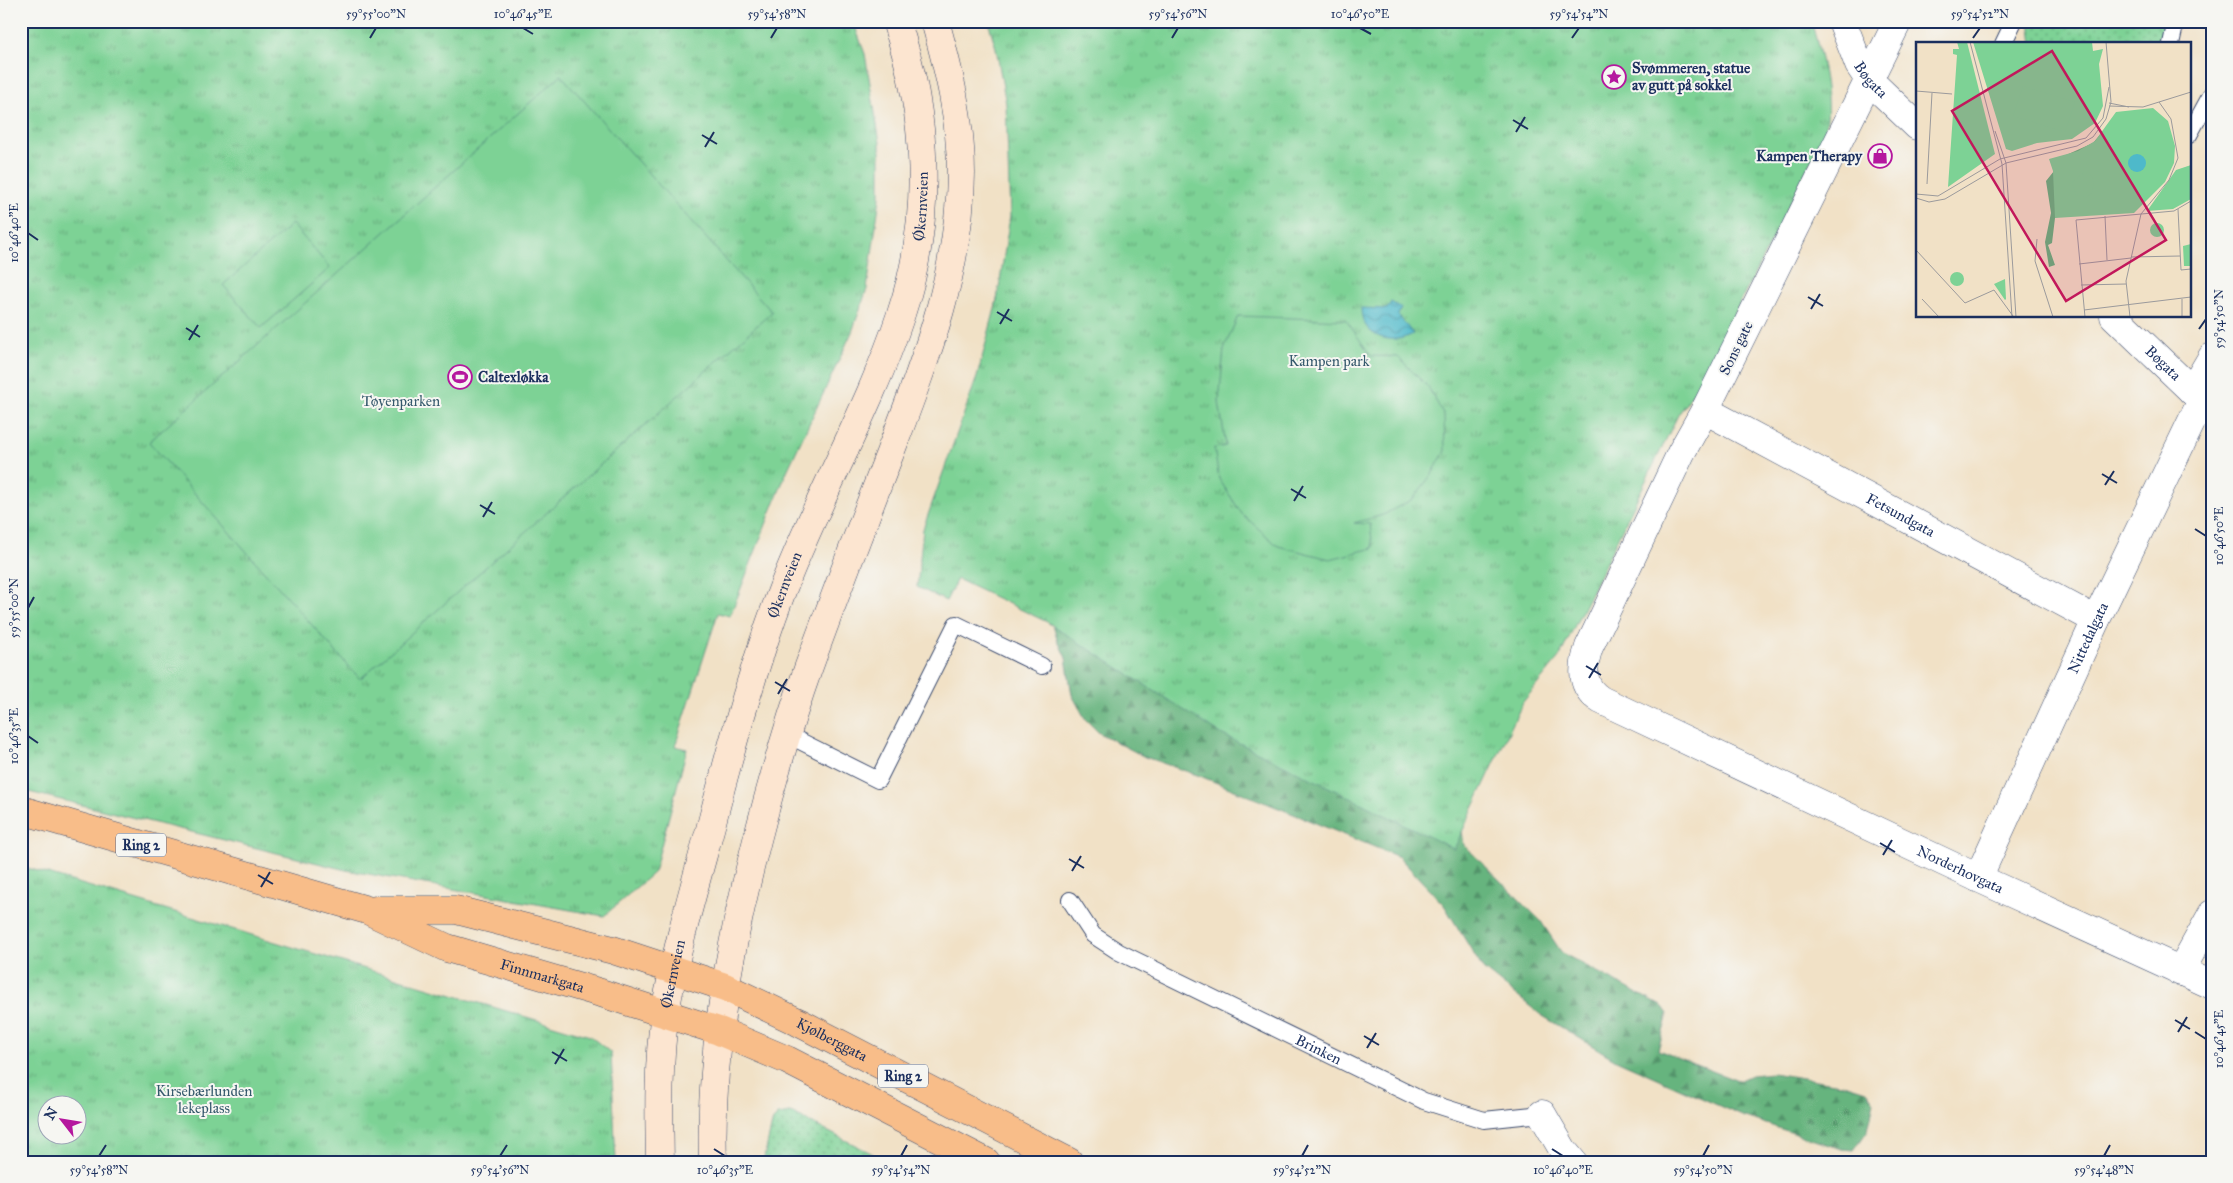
<svg xmlns="http://www.w3.org/2000/svg" width="2233" height="1183" viewBox="0 0 2233 1183" font-family="'IM FELL Great Primer',serif">
<style>
.grass{fill:url(#grass-dots);stroke:#4c807a}
.forest{fill:url(#forest-firs);stroke:#40726e}
.park{fill:url(#park-tufts);stroke:#4c807a;fill-rule:evenodd}
.garden{fill:#7dd295;stroke:#4c807a}
.water{fill:url(#water-waves);stroke:#347494}
.lines{fill:none;stroke-linecap:round;stroke-linejoin:round}
.lane-casing{stroke:#3b4a6e;stroke-width:18}
.street-casing{stroke:#3b4a6e;stroke-width:29}
.secondary-casing{stroke:#3b4a6e;stroke-width:29}
.primary-casing{stroke:#3b4a6e;stroke-width:29}
.lane{stroke:#fff;stroke-width:16}
.street{stroke:#fff;stroke-width:28}
.secondary{stroke:#fce5d0;stroke-width:28}
.primary{stroke:#f8bd89;stroke-width:28}
.ticks{fill:none;stroke:#1b2f5e;stroke-width:2}
.labels{text-anchor:middle;stroke-width:4;stroke-linejoin:round;paint-order:stroke}
.shield{fill:#f6f6f2;stroke:#5d6b8a;stroke-width:1}
.shield-label{font-size:14px;font-weight:bold;fill:#1b2f5e}
.poi-label{font-size:15px;font-weight:bold;fill:#1b2f5e;stroke:#f6f6f2;text-anchor:start}
.street-label{font-size:15px;fill:#1b2f5e;stroke:#f6f6f2}
.park-label{font-size:15px;fill:#34586c;stroke:#f6f6f2}
.inset-road{fill:none;stroke:#9b9a9c;stroke-width:1}
.view{fill:#c2185b;fill-opacity:0.15;stroke:#c2185b;stroke-width:2.5}
.inset-edge{fill:none;stroke:#1b2f5e;stroke-width:2.5}
.neatline{fill:none;stroke:#1b2f5e;stroke-width:2}
.ticks-label{font-size:12px;text-anchor:middle;fill:#1b2f5e}
</style>
<defs>
<pattern id="grass-dots" width="8" height="8" patternUnits="userSpaceOnUse" patternTransform="scale(1.25)"><rect width="8" height="8" fill="#7dd295"/><path d="M2 2h.1M6 6h.1" fill="none" stroke="#66ab7d" stroke-width="1.8" stroke-linecap="round"/></pattern>
<pattern id="forest-firs" width="22" height="20" patternUnits="userSpaceOnUse" patternTransform="scale(1.25)"><rect width="22" height="20" fill="#66b47e"/><path d="M5 1l3.5 6h-7zM16 11l3.5 6h-7z" fill="#53936a"/></pattern>
<pattern id="park-tufts" width="24" height="20" patternUnits="userSpaceOnUse" patternTransform="scale(1.25)"><rect width="24" height="20" fill="#7dd295"/><path d="M3 7l-1-3M5 7V3M7 7l1-3M15 17l-1-3M17 17v-4M19 17l1-3" fill="none" stroke="#66ab7d"/></pattern>
<pattern id="water-waves" width="16" height="10" patternUnits="userSpaceOnUse" patternTransform="scale(1.25)"><rect width="16" height="10" fill="#4eb9ca"/><path d="M0 5q4-4 8 0t8 0" fill="none" stroke="#4097a7"/></pattern>
</defs>
<rect width="100%" height="100%" fill="#f6f6f2"/>
<filter id="ink" filterUnits="userSpaceOnUse"><feTurbulence type="fractalNoise" baseFrequency=".02" numOctaves="2"/><feDisplacementMap in="SourceGraphic" scale="10" xChannelSelector="R" yChannelSelector="G"/><feConvolveMatrix kernelMatrix="1 2 1 2 8 2 1 2 1" color-interpolation-filters="sRGB"/></filter>
<filter id="wash" filterUnits="userSpaceOnUse"><feTurbulence type="fractalNoise" baseFrequency=".0096" numOctaves="4" result="noise"/><feDisplacementMap in="SourceGraphic" scale="20" xChannelSelector="R" yChannelSelector="G"/><feGaussianBlur stdDeviation="1.12" result="paint"/><feColorMatrix in="noise" values="0 0 0 0 0 0 0 0 0 0 0 0 0 0 0 0 0 1.4 0 .05"/><feComposite in="paint" operator="in"/></filter>
<g filter="url(#wash)">
<rect width="100%" height="100%" fill="#f1e1c6"/>
<path class="grass" d="M 2030,21 L 2164,21 L 2164,24 L 2160,44 L 2033,44 Z
M 791,1113 L 879,1157 L 887,1162 L 763,1162 L 773,1120 L 778,1115 Z"/>
<path class="forest" d="M 1008,244 L 1459,809 L 1464,845 L 1540,920 L 1562,953 L 1663,1007 L 1668,1014 L 1658,1050 L 1738,1081 L 1751,1075 L 1772,1073 L 1847,1085 L 1866,1091 L 1874,1102 L 1868,1130 L 1854,1150 L 1841,1149 L 1742,1116 L 1616,1060 L 1541,1015 L 1483,969 L 1444,905 L 1399,857 L 1200,776 L 1145,757 L 1099,733 L 1086,720 L 1072,695 L 1066,658 L 1057,639 L 981,381 Z"/>
<path class="park" d="M 21,21 L 853,21 L 865,54 L 880,143 L 880,197 L 867,289 L 852,332 L 787,471 L 730,616 L 718,613 L 675,746 L 687,749 L 654,872 L 604,916 L 346,870 L 21,790 Z
M 988,21 L 1811,21 C 1820,51 1834,105 1824,135 L 1700,383 L 1678,415 L 1559,658 L 1523,702 L 1454,849 L 1221,734 L 1047,622 L 957,579 L 946,601 L 917,587 L 923,529 L 977,377 L 997,301 L 1010,216 L 1006,104 L 996,48 Z
M 21,866 L 590,1036 L 611,1053 L 616,1162 L 21,1162 ZM 48,1106 L 78,1106 L 78,1136 L 48,1136 Z"/>
<path class="garden" d="M 561,75 L 772,312 L 360,679 L 149,442 Z
M 292,224 L 330,268 L 261,328 L 223,285 Z
M 1238,316 L 1346,320 L 1371,356 L 1398,357 L 1428,387 L 1444,415 L 1445,451 L 1432,474 L 1413,499 L 1383,515 L 1354,523 L 1370,524 L 1373,548 L 1330,559 L 1278,546 L 1242,514 L 1219,479 L 1214,448 L 1226,446 L 1219,402 L 1224,349 Z"/>
<path class="water" d="M 1391,302 L 1401,308 L 1398,315 L 1413,334 C 1391,346 1361,337 1361,308 L 1387,309 Z"/>
</g>
<g filter="url(#ink)">
<g class="lines">
<g class="lane-casing">
<g id="lane">
<path d="M 2003,44 L 2014,21"/>
<path d="M 2171,44 L 2176,21"/>
<path d="M 2189,135 L 2212,93"/>
<path d="M 786,734 L 878,780 L 956,624 L 1042,666"/>
<path id="s1" d="M 1070,900 L 1093,935 L 1119,952 L 1424,1101 L 1484,1120 L 1542,1114"/>
</g>
</g>
<g class="street-casing">
<g id="street">
<path id="s2" d="M 1842,21 L 1859,65 L 1869,80 L 1917,126"/>
<path id="s3" d="M 1898,21 L 1705,410 L 1681,453 L 1589,647 C 1582,668 1580,687 1601,700 L 1978,878 L 2212,985"/>
<path id="s4" d="M 2114,316 L 2212,410"/>
<path d="M 2192,391 L 2212,357"/>
<path id="s5" d="M 1705,410 L 2096,620"/>
<path id="s6" d="M 1978,878 L 2096,620 L 2202,400"/>
<path d="M 2180,972 L 2212,914"/>
<path d="M 1542,1114 L 1563,1150 L 1573,1162"/>
</g>
</g>
<g class="secondary-casing">
<g id="secondary">
<path id="s7" d="M 660,1162 C 659,1112 658,1062 665,1013 C 676,948 695,885 712,822 C 732,743 754,664 783,588 C 819,495 870,408 901,314 C 933,219 928,115 896,21"/>
<path d="M 713,1162 C 709,1053 730,945 757,840 C 772,782 788,725 808,669 C 834,597 862,525 890,453 C 925,361 960,273 961,173 C 961,120 949,71 935,21"/>
</g>
</g>
<g class="primary-casing">
<g id="primary">
<path id="s8" d="M 21,810 L 367,910 L 447,948 L 601,993 L 719,1031 L 787,1060 L 986,1162"/>
<path id="s9" d="M 376,910 L 456,910 L 613,950 L 725,987 L 798,1022 L 1069,1162"/>
</g>
</g>
<use href="#lane" class="lane"/>
<use href="#street" class="street"/>
<use href="#secondary" class="secondary"/>
<use href="#primary" class="primary"/>
</g>
</g>
<path class="ticks" d="M 523,28 L 533,34M 1360,28 L 1371,34M 370,38 L 376,28M 771,38 L 777,28M 1172,38 L 1178,28M 1572,38 L 1579,28M 1973,38 L 1980,28M 1513,120 L 1528,129M 1516,132 L 1525,117M 702,135 L 717,144M 705,147 L 714,132M 28,233 L 38,240M 1808,297 L 1823,306M 1811,309 L 1820,294M 997,312 L 1012,321M 1000,324 L 1009,309M 186,328 L 200,337M 2199,329 L 2206,319M 189,340 L 198,325M 2102,474 L 2117,483M 2105,485 L 2114,471M 1291,489 L 1306,498M 1294,501 L 1303,486M 480,505 L 495,514M 483,517 L 492,502M 2195,529 L 2206,536M 28,608 L 34,597M 1586,666 L 1601,675M 1589,678 L 1598,663M 775,682 L 790,691M 778,694 L 787,679M 28,736 L 38,743M 1880,843 L 1895,852M 1883,855 L 1892,840M 1069,859 L 1084,868M 1072,871 L 1081,856M 258,875 L 273,884M 261,887 L 270,872M 2175,1020 L 2190,1029M 2178,1032 L 2187,1017M 2195,1032 L 2206,1039M 1364,1036 L 1379,1045M 1367,1048 L 1376,1033M 552,1052 L 567,1061M 555,1064 L 564,1049M 714,1149 L 725,1156M 1552,1149 L 1563,1156M 99,1156 L 106,1145M 500,1156 L 507,1145M 901,1156 L 907,1145M 1302,1156 L 1308,1145M 1703,1156 L 1709,1145M 2104,1156 L 2110,1145"/>
<defs>
<g id="sight-ring" transform="scale(1.25)"><circle r="9.5" fill="#f6f6f2" stroke="#b5179e" stroke-width="1.5"/><path d="M0-6L1.8-2.2L6-1.7L2.9 1.2L3.7 5.4L0 3.3L-3.7 5.4L-2.9 1.2L-6-1.7L-1.8-2.2Z" fill="#b5179e"/></g>
<g id="shop-ring" transform="scale(1.25)"><circle r="9.5" fill="#f6f6f2" stroke="#b5179e" stroke-width="1.5"/><path d="M-5-2.5h2.3a2.7 3.5 0 0 1 5.4 0H5L5.5 6h-11ZM-1.5-2.5h3a1.5 2.3 0 0 0-3 0Z" fill="#b5179e"/></g>
<g id="stadium-ring" transform="scale(1.25)"><circle r="9.5" fill="#f6f6f2" stroke="#b5179e" stroke-width="1.5"/><path d="M0-5a6.5 5 0 1 0 0 10a6.5 5 0 1 0 0-10ZM-3.5-1.8h7v3.6h-7Z" fill="#b5179e"/></g>
</defs>
<g fill-rule="evenodd">
<use href="#sight-ring" x="1614" y="77"/>
<use href="#shop-ring" x="1880" y="156"/>
<use href="#stadium-ring" x="460" y="377"/>
</g>
<g class="labels">
<g class="shield">
<rect x="116" y="833.5" width="50" height="23" rx="4"/>
<rect x="878" y="1064.5" width="50" height="23" rx="4"/>
</g>
<g class="shield-label">
<text x="141" y="850">Ring 2</text>
<text x="903" y="1081">Ring 2</text>
</g>
<g class="poi-label">
<text x="1632" y="73">Svømmeren, statue<tspan x="1632" dy="17">av gutt på sokkel</tspan></text>
<text x="1862" y="161" text-anchor="end">Kampen Therapy</text>
<text x="478" y="382">Caltexløkka</text>
</g>
<g class="street-label">
<text dy="5" stroke="none"><textPath href="#s2" startOffset="66">Bøgata</textPath></text>
<text dy="5" stroke="none"><textPath href="#s7" startOffset="999">Økernveien</textPath></text>
<text transform="translate(1736 348) rotate(-64)" y="5">Sons gate</text>
<text dy="5" stroke="none"><textPath href="#s4" startOffset="68">Bøgata</textPath></text>
<text dy="5" stroke="none"><textPath href="#s5" startOffset="222">Fetsundgata</textPath></text>
<text dy="5" stroke="none"><textPath href="#s7" startOffset="594">Økernveien</textPath></text>
<text dy="5" stroke="none"><textPath href="#s6" startOffset="264">Nittedalgata</textPath></text>
<text dy="5" stroke="none"><textPath href="#s3" startOffset="1155">Norderhovgata</textPath></text>
<text dy="5" stroke="none"><textPath href="#s7" startOffset="189">Økernveien</textPath></text>
<text dy="5" stroke="none"><textPath href="#s8" startOffset="548">Finnmarkgata</textPath></text>
<text dy="5" stroke="none"><textPath href="#s9" startOffset="479">Kjølberggata</textPath></text>
<text dy="5" stroke="none"><textPath href="#s1" startOffset="295">Brinken</textPath></text>
</g>
<g class="park-label">
<text x="1329" y="366">Kampen park</text>
<text x="401" y="406">Tøyenparken</text>
<text x="204" y="1096">Kirsebærlunden<tspan x="204" dy="17">lekeplass</tspan></text>
</g>
</g>
<g transform="translate(1916 42)">
<rect width="275" height="275" fill="#f1e1c6"/>
<path d="M234 188a7 7 0 1 1 14 0a7 7 0 1 1-14 0Z" fill="#7dd295"/>
<path d="M 203,70 L 207,74 L 199,80 L 201,86 L 221,88 L 223,94 L 199,111 L 196,122 L 178,116 L 174,122 L 152,135 L 152,167 L 139,176 L 136,201 L 132,203 L 139,223 L 133,225 L 129,200 L 135,171 L 130,139 L 138,129 L 139,118 L 177,101 Z" fill="#66b47e"/>
<path d="M 41,0 L 51,0 L 79,112 L 32,145 L 41,13 L 37,12 L 37,7 L 43,7 ZM 57,0 L 176,0 L 177,9 L 187,7 L 183,22 L 187,64 L 179,81 L 156,97 L 121,101 L 96,109 L 90,107 ZM 237,66 L 252,79 L 259,104 L 258,121 L 249,140 L 218,171 L 139,176 L 137,129 L 133,117 L 162,109 L 179,99 L 200,70 ZM 275,123 L 275,157 L 257,167 L 231,169 L 260,128 ZM 275,202 L 275,224 L 268,224 L 267,204 ZM34 237a7 7 0 1 1 14 0a7 7 0 1 1-14 0ZM 89,237 L 90,257 L 89,258 L 78,242 Z" fill="#7dd295"/>
<path d="M 107,44 L 159,60 L 149,90 L 97,74 ZM 169,130 L 173,130 L 178,139 L 176,150 L 172,155 L 160,153 L 156,140 Z" fill="#7dd295"/>
<path d="M212 121a9 9 0 1 1 18 0a9 9 0 1 1-18 0Z" fill="#4eb9ca"/>
<path class="inset-road" d="M 54,0 L 86,122 L 96,275M 0,49 L 36,52M 193,61 L 213,65M 193,64 L 227,65 L 275,50M 79,89 L 90,121 L 100,275M 11,142 L 16,51M 0,152 L 22,154 L 84,117 L 170,96 L 187,76 L 193,45M 0,156 L 13,160 L 29,157 L 90,121 L 161,104 L 177,95 L 190,77 L 195,60 L 190,0M 262,167 L 265,228 L 275,227M 189,174 L 191,218M 121,197 L 119,219 L 137,275M 0,208 L 49,261 L 78,248 L 97,274M 215,215 L 264,214M 163,222 L 215,216M 165,243 L 210,242M 6,257 L 23,275M 168,268 L 275,255M 169,275 L 160,178 L 258,169 L 275,159M 214,275 L 210,239 L 225,172 L 253,138 L 262,116 L 255,77 L 243,60M 266,275 L 266,257"/>
<path class="view" d="M 136,9 L 250,198 L 150,259 L 36,69 Z"/>
<rect width="275" height="275" class="inset-edge"/>
</g>
<rect width="2233" height="1183" fill="none" stroke="#f6f6f2" stroke-width="55"/>
<g transform="translate(62 1120) rotate(301)"><circle r="24" fill="#f6f6f2" stroke="#9ea6b7"/>
<path d="M0-4L9 19L0 12L-9 19Z" fill="#b5179e"/>
<text y="-8" font-size="14" font-weight="bold" text-anchor="middle" fill="#1b2f5e">N</text>
</g>
<rect x="28" y="28" width="2178" height="1128" class="neatline"/>
<g class="ticks-label">
<text x="376" y="18">59°55'00"N</text>
<text x="523" y="18">10°46'45"E</text>
<text x="777" y="18">59°54'58"N</text>
<text x="1178" y="18">59°54'56"N</text>
<text x="1360" y="18">10°46'50"E</text>
<text x="1579" y="18">59°54'54"N</text>
<text x="1980" y="18">59°54'52"N</text>
<text transform="translate(14 233) rotate(-90)" y="4">10°46'40"E</text>
<text transform="translate(2219 319) rotate(-90)" y="4">59°54'50"N</text>
<text transform="translate(2219 536) rotate(-90)" y="4">10°46'50"E</text>
<text transform="translate(14 608) rotate(-90)" y="4">59°55'00"N</text>
<text transform="translate(14 736) rotate(-90)" y="4">10°46'35"E</text>
<text transform="translate(2219 1039) rotate(-90)" y="4">10°46'45"E</text>
<text x="99" y="1174">59°54'58"N</text>
<text x="500" y="1174">59°54'56"N</text>
<text x="725" y="1174">10°46'35"E</text>
<text x="901" y="1174">59°54'54"N</text>
<text x="1302" y="1174">59°54'52"N</text>
<text x="1563" y="1174">10°46'40"E</text>
<text x="1703" y="1174">59°54'50"N</text>
<text x="2104" y="1174">59°54'48"N</text>
</g>
</svg>
